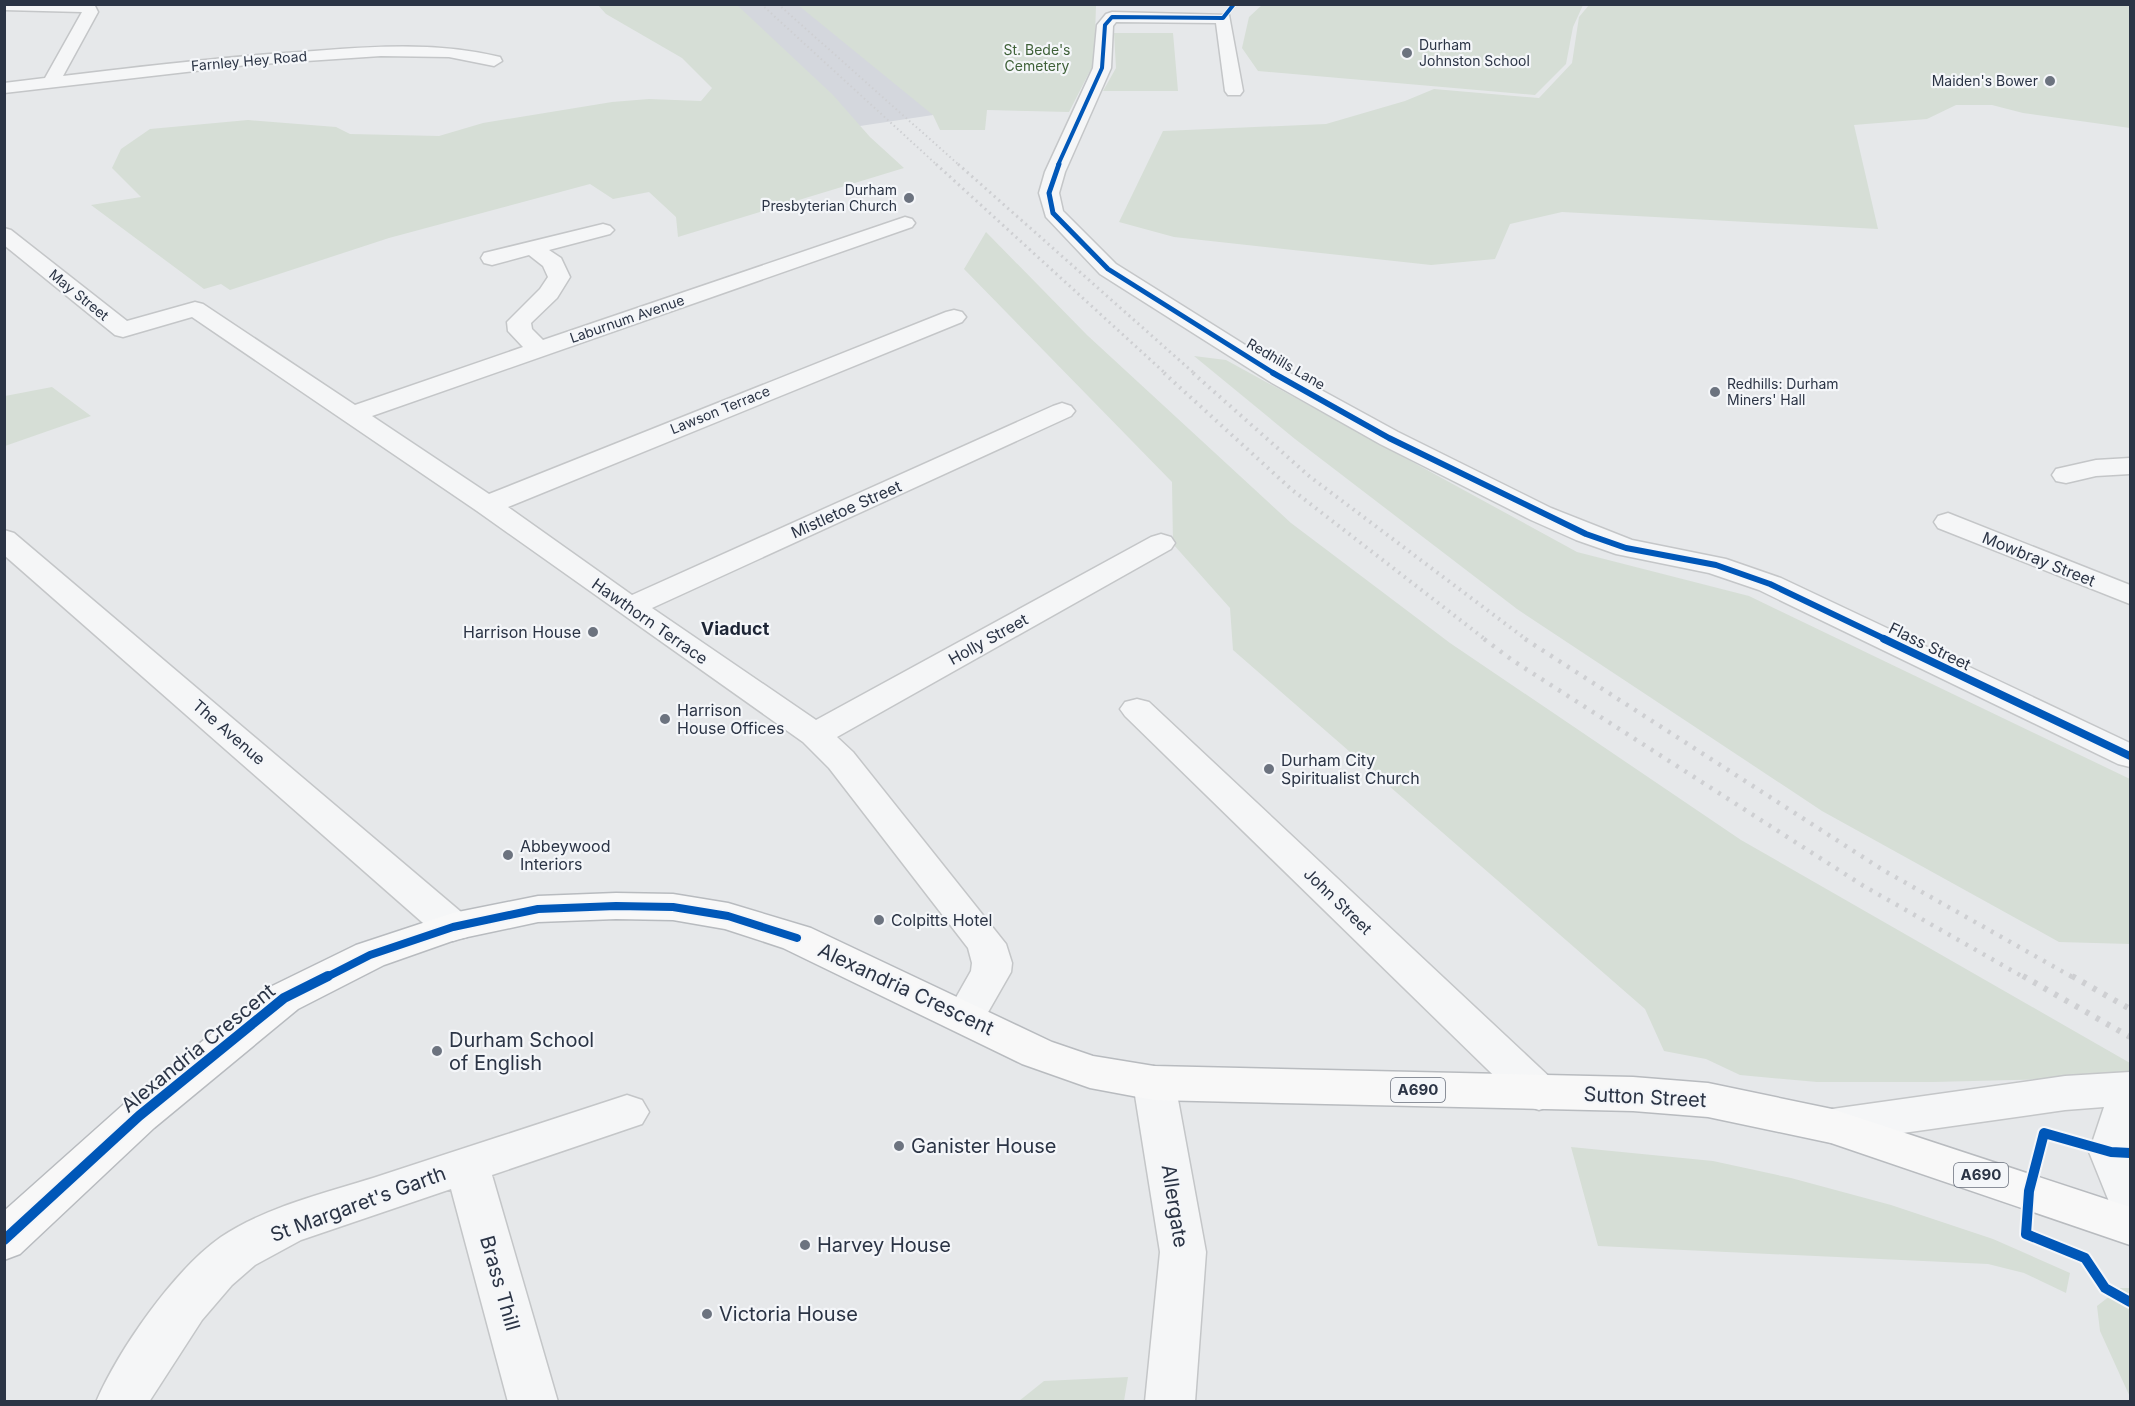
<svg xmlns="http://www.w3.org/2000/svg" width="2135" height="1406" viewBox="0 0 2135 1406" font-family="Inter,sans-serif">
<style>
.built{fill:#d4d7dd}
.green{fill:#d6ded6}
.lines{fill:none;stroke-linecap:round;stroke-linejoin:round}
.minor-casing{stroke:#c4c6c8;stroke-width:3}
.trunk-casing{stroke:#b8bbbf;stroke-width:3}
.minor{fill:#f5f6f7;fill-rule:evenodd}
.trunk{fill:#f8f8f8;fill-rule:evenodd}
.rail-far4{stroke:#cecfd2;stroke-width:2;stroke-dasharray:1.5 3;stroke-linecap:butt}
.rail-far3{stroke:#cecfd2;stroke-width:3;stroke-dasharray:2 4;stroke-linecap:butt}
.rail-far2{stroke:#cecfd2;stroke-width:4;stroke-dasharray:2 5;stroke-linecap:butt}
.rail-far1{stroke:#cecfd2;stroke-width:4.5;stroke-dasharray:3 7;stroke-linecap:butt}
.rail{stroke:#cecfd2;stroke-width:6;stroke-dasharray:4 8;stroke-linecap:butt}
.cycleway-far4-casing{stroke:#f4f6f9;stroke-width:6}
.cycleway-far3-casing{stroke:#f4f6f9;stroke-width:8}
.cycleway-far2-casing{stroke:#f4f6f9;stroke-width:9}
.cycleway-far1-casing{stroke:#f4f6f9;stroke-width:12}
.cycleway-casing{stroke:#f4f6f9;stroke-width:14}
.cycleway-far4{stroke:#0057b8;stroke-width:4}
.cycleway-far3{stroke:#0057b8;stroke-width:5}
.cycleway-far2{stroke:#0057b8;stroke-width:6}
.cycleway-far1{stroke:#0057b8;stroke-width:8}
.cycleway{stroke:#0057b8;stroke-width:10}
.poi-dot{fill:#6c737f;stroke:#f4f6f9;stroke-width:2}
.labels{text-anchor:middle;stroke-width:4.5;stroke-linejoin:round;paint-order:stroke}
.far-poi-label{font-size:14px;fill:#2b3445;stroke:#f4f6f9;text-anchor:start}
.far-park-label{font-size:14px;fill:#3f6138;stroke:#f4f6f9}
.far-street-label{font-size:14px;fill:#2b3445;stroke:#f4f6f9}
.shield{fill:#f4f6f9;stroke:#676e7b;stroke-width:1.5}
.shield-label{font-size:15px;font-weight:bold;fill:#2b3445}
.street-label{font-size:16px;fill:#2b3445;stroke:#f4f6f9}
.poi-label{font-size:16px;fill:#2b3445;stroke:#f4f6f9;text-anchor:start}
.neighbourhood-label{font-size:18px;font-weight:bold;fill:#1d2536;stroke:#f4f6f9}
.near-street-label{font-size:20px;fill:#2b3445;stroke:#f4f6f9}
.near-poi-label{font-size:20px;fill:#2b3445;stroke:#f4f6f9;text-anchor:start}
</style>
<rect width="100%" height="100%" fill="#e6e8ea"/>
<path class="built" d="M 621,5 L 883,5 L 933,115 L 840,129 Z"/>
<path class="green" d="M 597,4 L 737,5 L 833,95 L 870,137 L 904,168 L 678,237 L 676,217 L 649,192 L 613,199 L 590,184 L 389,238 L 230,290 L 221,284 L 204,289 L 91,205 L 141,197 L 112,168 L 121,149 L 150,129 L 248,120 L 336,127 L 350,134 L 439,136 L 483,123 L 612,102 L 649,99 L 701,101 L 712,88 L 682,58 L 606,14 Z
M 1068,4 L 1096,6 L 1094,63 L 1069,112 L 987,110 L 985,130 L 940,130 L 933,115 L 798,5 Z
M 1263,4 L 1583,4 L 1583,5 L 1573,27 L 1566,64 L 1535,95 L 1258,71 L 1242,48 L 1249,17 Z
M 1589,5 L 2130,5 L 2130,128 L 2023,113 L 1992,105 L 1956,105 L 1927,119 L 1854,125 L 1878,229 L 1562,212 L 1510,224 L 1495,259 L 1431,265 L 1174,237 L 1119,222 L 1163,131 L 1326,124 L 1405,101 L 1434,89 L 1539,98 L 1572,63 L 1579,17 Z
M 1114,33 L 1173,33 L 1178,91 L 1103,91 L 1116,68 Z
M 986,232 L 1087,335 L 1291,523 L 1450,643 L 1741,840 L 2130,1063 L 2130,1071 L 2052,1079 L 1933,1082 L 1817,1082 L 1740,1075 L 1706,1059 L 1664,1051 L 1645,1009 L 1233,650 L 1230,608 L 1173,544 L 1172,482 L 964,269 Z
M 1194,356 L 1226,360 L 1577,552 L 1749,596 L 2130,779 L 2130,944 L 2059,942 L 1822,811 L 1517,609 L 1295,439 Z
M 52,387 L 91,416 L 5,446 L 5,396 Z
M 1571,1147 L 1713,1161 L 1791,1178 L 1891,1205 L 1993,1239 L 2070,1273 L 2066,1293 L 2024,1273 L 1988,1264 L 1598,1246 Z
M 2120,1288 L 2130,1288 L 2130,1397 L 2100,1331 L 2097,1306 Z
M 1128,1377 L 1124,1401 L 1019,1401 L 1044,1381 Z"/>
<g class="lines">
<g class="minor-casing">
<path id="minor" d="M 4,4 L 94,4 L 98,12 L 63,76 C 147,66 230,56 314,51 C 377,46 438,42 500,57 L 502,61 L 494,66 L 449,57 L 381,56 L 247,65 L 4,93 L 4,83 L 45,78 L 82,12 L 4,10 Z
M 1112,12 L 1229,15 L 1243,91 L 1240,95 L 1228,95 L 1225,91 L 1216,23 L 1116,22 L 1113,26 L 1111,68 L 1065,172 L 1059,193 L 1063,211 L 1116,264 L 1290,373 L 1398,432 L 1551,508 L 1632,540 L 1726,559 L 1781,578 L 2130,743 L 2130,767 L 2118,764 L 1759,590 L 1709,573 L 1616,554 L 1576,540 L 1531,520 L 1380,444 L 1272,383 L 1100,274 L 1046,217 L 1039,193 L 1045,172 L 1093,68 L 1097,25 L 1106,14 Z
M 905,217 L 912,219 L 915,223 L 912,227 L 372,416 L 489,494 L 946,312 L 954,310 L 962,312 L 966,317 L 962,322 L 508,507 L 632,595 L 1053,406 L 1062,403 L 1071,406 L 1075,411 L 1071,416 L 652,608 L 816,720 L 1151,537 L 1161,534 L 1171,537 L 1175,543 L 1171,549 L 837,737 L 853,752 L 1006,944 L 1012,963 L 1011,972 L 979,1028 L 965,1032 L 951,1028 L 945,1017 L 971,971 L 972,963 L 968,948 L 829,768 L 803,742 L 477,511 L 192,317 L 123,337 L 115,335 L 4,245 L 4,228 L 11,230 L 127,321 L 195,302 L 203,304 L 355,405 L 523,347 L 508,331 L 507,322 L 540,289 L 548,277 L 543,266 L 529,255 L 492,265 L 484,263 L 481,258 L 484,253 L 603,224 L 610,226 L 614,230 L 610,234 L 549,250 L 561,258 L 570,277 L 557,298 L 531,323 L 532,329 L 543,340 Z
M 2130,458 L 2130,474 L 2096,476 L 2066,483 L 2056,481 L 2052,475 L 2056,469 L 2096,460 Z
M 1948,513 L 2130,585 L 2130,604 L 1938,528 L 1934,522 L 1938,516 Z
M 4,530 L 14,533 L 467,917 L 472,927 L 467,937 L 453,941 L 439,937 L 4,555 Z
M 1137,699 L 1149,702 L 1554,1081 L 1560,1093 L 1554,1105 L 1539,1110 L 1524,1105 L 1125,716 L 1120,709 L 1125,702 Z
M 1154,1066 L 1169,1071 L 1175,1083 L 1206,1252 L 1195,1402 L 1145,1402 L 1160,1252 L 1133,1083 L 1139,1071 Z
M 2130,1072 L 2130,1220 L 2114,1214 L 2089,1152 L 2104,1107 L 2065,1110 L 1832,1143 L 1817,1138 L 1810,1126 L 1817,1114 L 1832,1109 L 2065,1076 Z
M 627,1095 L 642,1100 L 649,1112 L 642,1124 L 492,1175 L 558,1402 L 508,1402 L 451,1189 L 301,1240 L 255,1265 L 232,1285 L 202,1320 L 149,1402 L 96,1402 C 119,1349 174,1270 221,1237 C 266,1207 322,1194 373,1178 C 458,1150 542,1123 627,1095 Z"/>
</g>
<g class="trunk-casing">
<path id="trunk" d="M 616,893 L 673,894 L 728,903 L 811,928 L 1052,1042 L 1093,1056 L 1154,1066 L 1633,1077 L 1708,1083 L 1832,1109 L 2130,1207 L 2130,1245 L 1831,1143 L 1708,1117 L 1633,1111 L 1154,1100 L 1090,1088 L 1022,1064 L 783,948 L 725,929 L 673,920 L 616,919 L 538,922 L 458,939 L 384,965 L 298,1009 L 154,1128 L 20,1254 L 4,1260 L 4,1211 L 124,1104 L 270,987 L 356,945 L 453,913 L 538,896 Z"/>
</g>
<use href="#minor" class="minor"/>
<use href="#trunk" class="trunk"/>
<path class="rail-far4" d="M 761,4 L 937,165
M 778,4 L 959,165"/>
<path class="rail-far3" d="M 936,164 L 1166,374
M 958,164 L 1195,374"/>
<path class="rail-far2" d="M 1164,373 L 1291,489 L 1486,640
M 1193,373 L 1309,476 L 1527,640"/>
<path class="rail-far1" d="M 1484,639 L 1512,660 L 1862,885 L 2025,978
M 1525,639 L 1883,870 L 2074,978"/>
<path class="rail" d="M 2023,976 L 2130,1037
M 2072,976 L 2130,1009"/>
<g class="cycleway-far4-casing">
<path id="cycleway-far4" d="M 1058,165 L 1102,68 L 1105,25 L 1112,17 L 1223,18 L 1234,4"/>
</g>
<g class="cycleway-far3-casing">
<path id="cycleway-far3" d="M 1059,164 L 1049,193 L 1053,213 L 1108,269 L 1275,374"/>
</g>
<g class="cycleway-far2-casing">
<path id="cycleway-far2" d="M 1273,373 L 1389,438 L 1586,534 L 1626,548 L 1716,565 L 1770,584 L 1887,640"/>
</g>
<g class="cycleway-far1-casing">
<path id="cycleway-far1" d="M 1884,639 L 2130,756
M 325,978 L 370,955 L 453,927 L 538,909 L 616,906 L 673,907 L 728,916 L 797,938"/>
</g>
<g class="cycleway-casing">
<path id="cycleway" d="M 2130,1153 L 2111,1152 L 2044,1133 L 2029,1191 L 2026,1234 L 2085,1258 L 2105,1288 L 2130,1302
M 4,1240 L 139,1116 L 284,998 L 328,976"/>
</g>
<use href="#cycleway-far4" class="cycleway-far4"/>
<use href="#cycleway-far3" class="cycleway-far3"/>
<use href="#cycleway-far2" class="cycleway-far2"/>
<use href="#cycleway-far1" class="cycleway-far1"/>
<use href="#cycleway" class="cycleway"/>
</g>
<g class="poi-dot">
<circle cx="1407" cy="53" r="6"/>
<circle cx="2050" cy="81" r="6"/>
<circle cx="909" cy="198" r="6"/>
<circle cx="1715" cy="392" r="6"/>
<circle cx="593" cy="632" r="6"/>
<circle cx="665" cy="719" r="6"/>
<circle cx="1269" cy="769" r="6"/>
<circle cx="508" cy="855" r="6"/>
<circle cx="879" cy="920" r="6"/>
<circle cx="437" cy="1051" r="6"/>
<circle cx="899" cy="1146" r="6"/>
<circle cx="805" cy="1245" r="6"/>
<circle cx="707" cy="1314" r="6"/>
</g>
<g class="labels">
<g class="far-poi-label">
<text x="1419" y="50">Durham<tspan x="1419" dy="16">Johnston School</tspan></text>
<text x="2038" y="86" text-anchor="end">Maiden's Bower</text>
<text x="897" y="195" text-anchor="end">Durham<tspan x="897" dy="16">Presbyterian Church</tspan></text>
<text x="1727" y="389">Redhills: Durham<tspan x="1727" dy="16">Miners' Hall</tspan></text>
</g>
<g class="far-park-label">
<text x="1037" y="55">St. Bede's<tspan x="1037" dy="16">Cemetery</tspan></text>
</g>
<g class="far-street-label">
<text transform="translate(249 61) rotate(-5)" y="5">Farnley Hey Road</text>
<text transform="translate(79 295) rotate(39)" y="5">May Street</text>
<text transform="translate(627 319) rotate(-19)" y="5">Laburnum Avenue</text>
<text transform="translate(1286 364) rotate(30)" y="5">Redhills Lane</text>
<text transform="translate(720 410) rotate(-22)" y="5">Lawson Terrace</text>
</g>
<g class="shield">
<rect x="1391" y="1078" width="54" height="24" rx="4.5"/>
<rect x="1954" y="1163" width="54" height="24" rx="4.5"/>
</g>
<g class="shield-label">
<text x="1418" y="1095">A690</text>
<text x="1981" y="1180">A690</text>
</g>
<g class="street-label">
<text transform="translate(846 509) rotate(-24)" y="6">Mistletoe Street</text>
<text transform="translate(2039 559) rotate(22)" y="6">Mowbray Street</text>
<text transform="translate(650 621) rotate(35)" y="6">Hawthorn Terrace</text>
<text transform="translate(988 639) rotate(-29)" y="6">Holly Street</text>
<text transform="translate(1930 646) rotate(26)" y="6">Flass Street</text>
<text transform="translate(229 732) rotate(41)" y="6">The Avenue</text>
<text transform="translate(1338 901) rotate(44)" y="6">John Street</text>
</g>
<g class="poi-label">
<text x="581" y="638" text-anchor="end">Harrison House</text>
<text x="677" y="716">Harrison<tspan x="677" dy="18">House Offices</tspan></text>
<text x="1281" y="766">Durham City<tspan x="1281" dy="18">Spiritualist Church</tspan></text>
<text x="520" y="852">Abbeywood<tspan x="520" dy="18">Interiors</tspan></text>
<text x="891" y="926">Colpitts Hotel</text>
</g>
<g class="neighbourhood-label">
<text x="735" y="635">Viaduct</text>
</g>
<g class="near-street-label">
<text transform="translate(906 989) rotate(25)" y="7">Alexandria Crescent</text>
<text transform="translate(198 1048) rotate(-39)" y="7">Alexandria Crescent</text>
<text transform="translate(1645 1097) rotate(3)" y="7">Sutton Street</text>
<text transform="translate(358 1204) rotate(-20)" y="7">St Margaret's Garth</text>
<text transform="translate(1175 1206) rotate(81)" y="7">Allergate</text>
<text transform="translate(500 1283) rotate(74)" y="7">Brass Thill</text>
</g>
<g class="near-poi-label">
<text x="449" y="1047">Durham School<tspan x="449" dy="23">of English</tspan></text>
<text x="911" y="1153">Ganister House</text>
<text x="817" y="1252">Harvey House</text>
<text x="719" y="1321">Victoria House</text>
</g>
</g>
<rect width="2135" height="1406" fill="none" stroke="#2b3445" stroke-width="12"/>
</svg>
